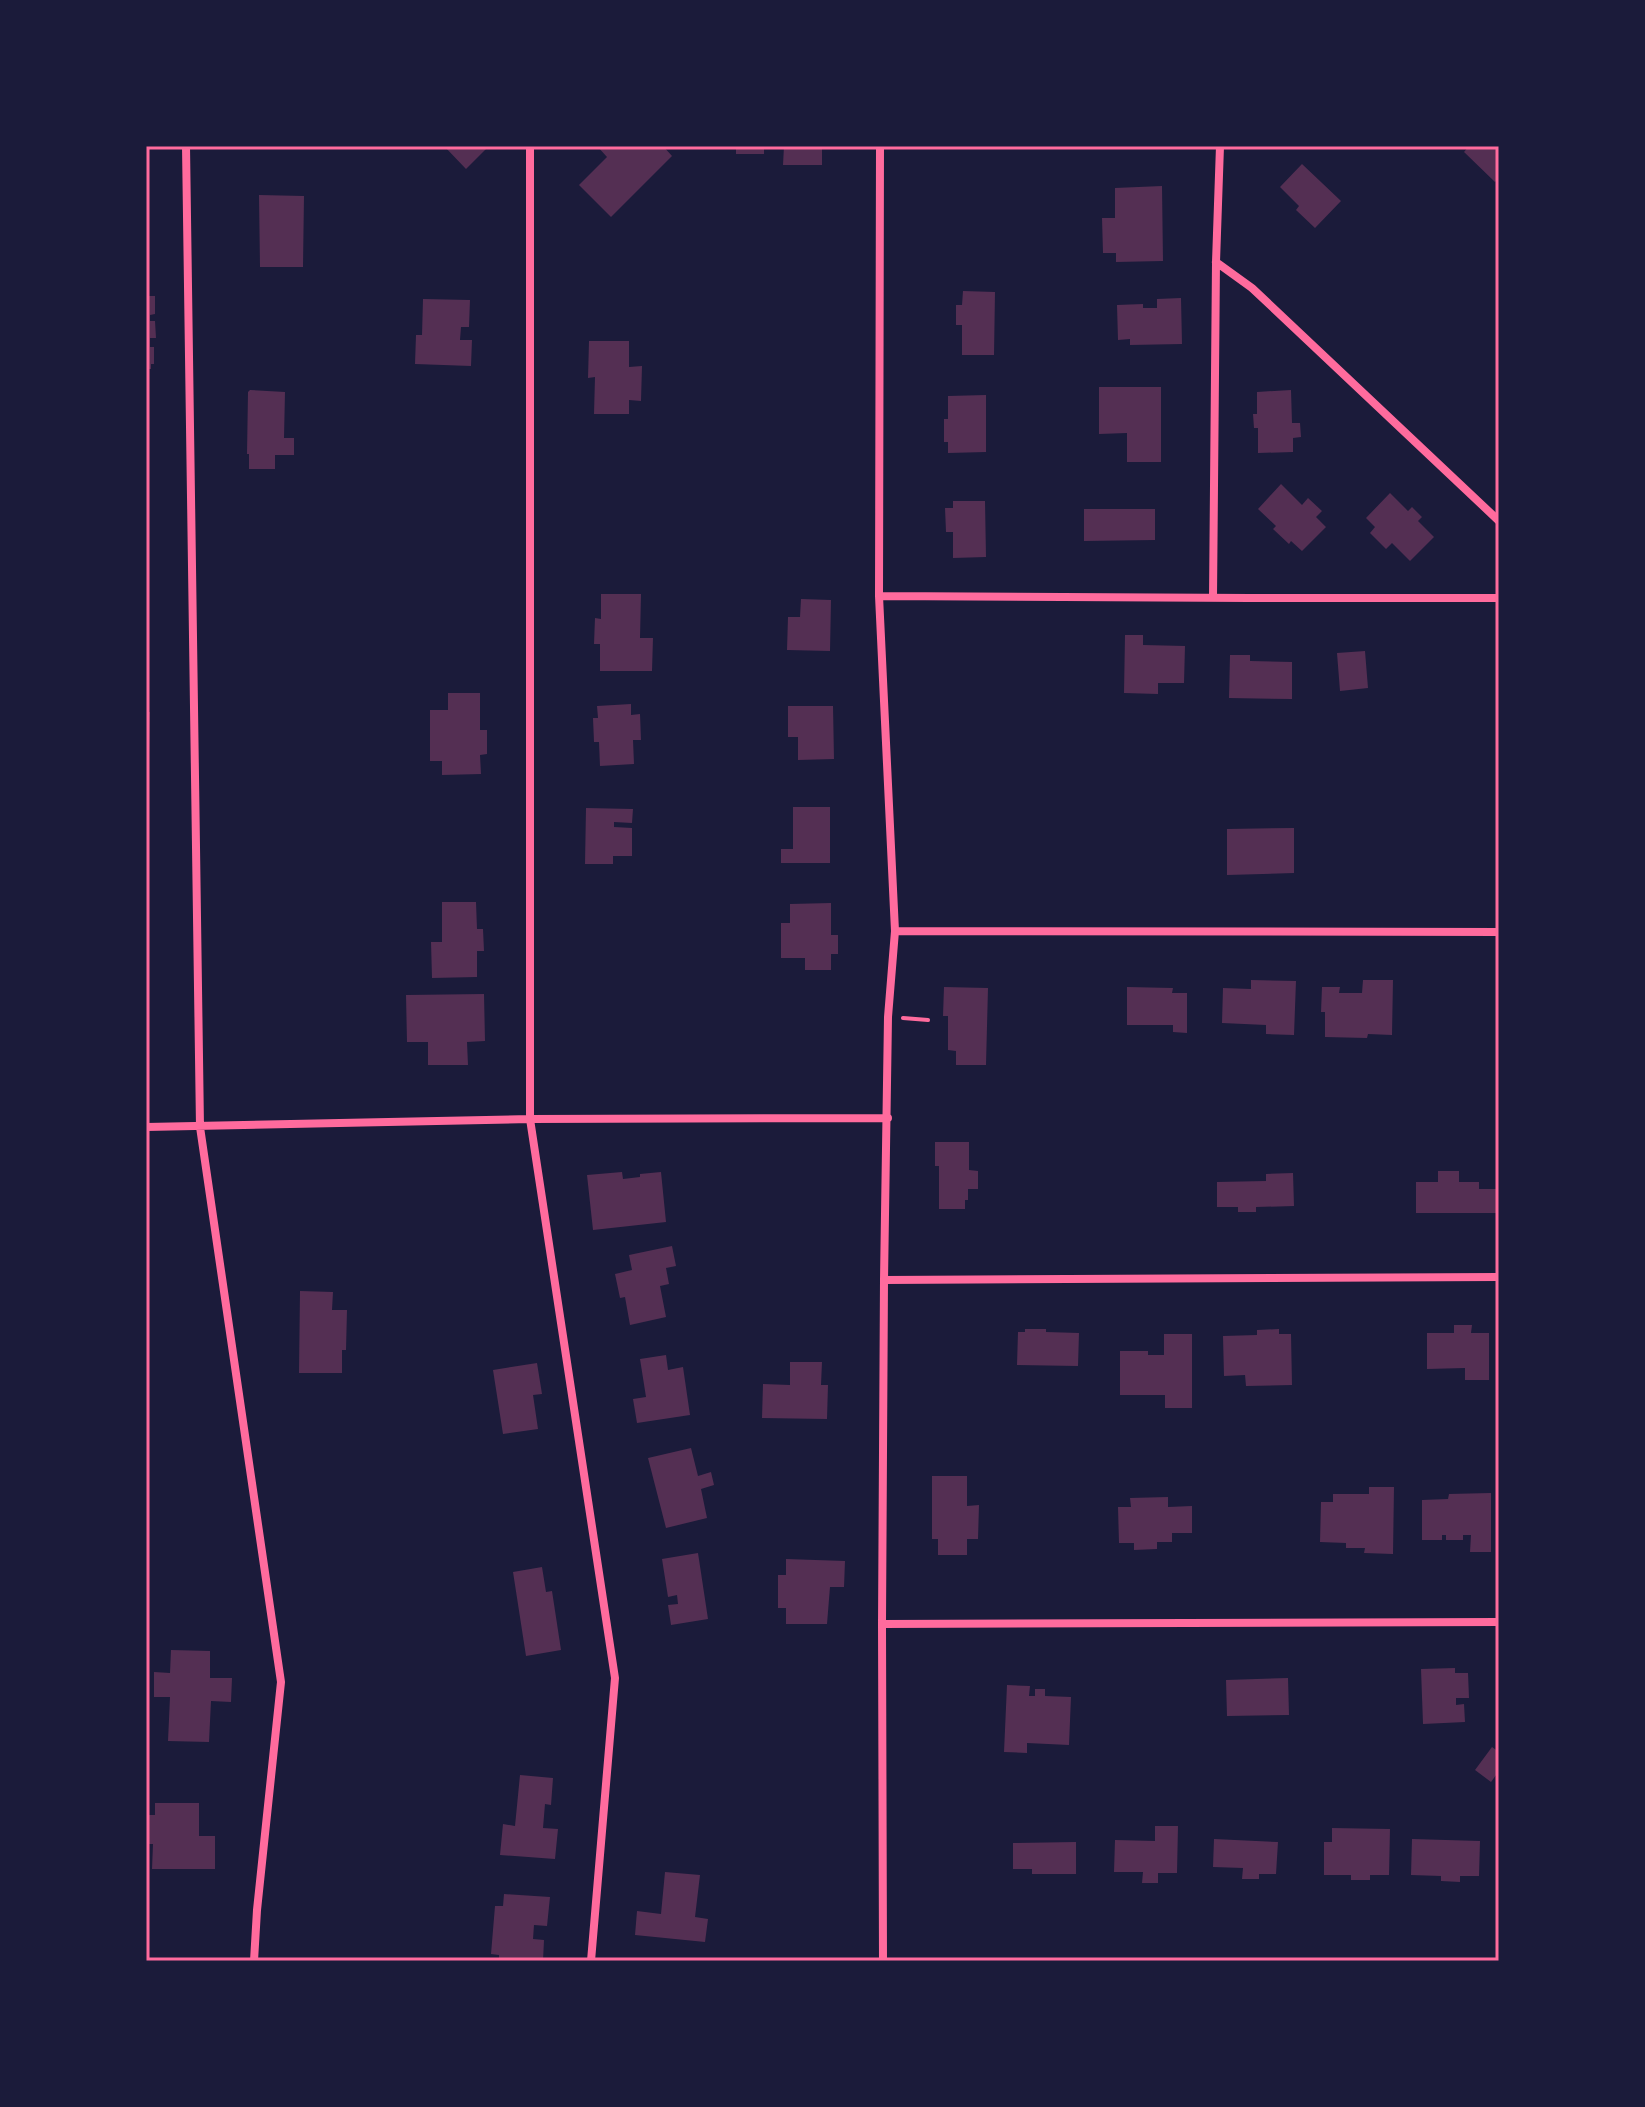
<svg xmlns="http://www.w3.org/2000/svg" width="1645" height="2107" viewBox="0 0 1645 2107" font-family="'Titillium Web',sans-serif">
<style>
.building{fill:#542f53}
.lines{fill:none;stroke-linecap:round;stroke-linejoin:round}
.path{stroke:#ff6b9d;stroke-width:4}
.minor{stroke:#ff6b9d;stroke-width:8}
.neatline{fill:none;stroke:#ff6b9d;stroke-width:3}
</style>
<rect width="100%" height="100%" fill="#1b1b3a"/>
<path class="building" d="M 444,146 L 489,146 L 466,169 Z
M 597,146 L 663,146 L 672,156 L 611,217 L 579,185 L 607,157 Z
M 736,146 L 764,146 L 764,154 L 736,154 Z
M 784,146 L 822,146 L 822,165 L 783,165 Z
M 1469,146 L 1499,146 L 1499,178 L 1495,182 L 1464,152 Z
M 1302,164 L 1341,201 L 1315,228 L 1296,210 L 1299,206 L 1280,187 Z
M 1162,186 L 1163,261 L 1116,262 L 1116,253 L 1103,253 L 1102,218 L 1115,218 L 1115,188 Z
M 259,195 L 304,196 L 303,267 L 260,267 Z
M 963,291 L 995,292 L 994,355 L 962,355 L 962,325 L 956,325 L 956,305 L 962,305 Z
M 146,296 L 155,296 L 155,314 L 150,315 L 150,321 L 155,321 L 156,338 L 150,338 L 150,347 L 154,347 L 154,364 L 151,364 L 151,369 L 146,369 Z
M 1181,298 L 1182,344 L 1130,345 L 1130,339 L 1118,340 L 1117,305 L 1143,304 L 1143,308 L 1157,308 L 1157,299 Z
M 423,299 L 470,300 L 469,327 L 461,327 L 460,340 L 472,340 L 471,366 L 415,364 L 416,335 L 422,335 Z
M 589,341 L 629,341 L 629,367 L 642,366 L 641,401 L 629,400 L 629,414 L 594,414 L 595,377 L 588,378 Z
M 1099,387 L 1161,387 L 1161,462 L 1127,462 L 1127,433 L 1099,434 Z
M 250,390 L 285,392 L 284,438 L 294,438 L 294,455 L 275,455 L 275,469 L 249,469 L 249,454 L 247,454 L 248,392 Z
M 1291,390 L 1292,423 L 1300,423 L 1301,437 L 1293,438 L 1293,452 L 1258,453 L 1258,428 L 1254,428 L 1253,414 L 1257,414 L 1257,392 Z
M 986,395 L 986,452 L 948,453 L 948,442 L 944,442 L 944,419 L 948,419 L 948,396 Z
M 1281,484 L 1302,505 L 1308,498 L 1322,511 L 1316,517 L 1326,527 L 1302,551 L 1291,541 L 1289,544 L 1273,529 L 1276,526 L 1258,509 Z
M 1390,493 L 1408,511 L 1412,507 L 1422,517 L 1418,521 L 1434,537 L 1410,561 L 1392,543 L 1386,549 L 1370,533 L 1375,527 L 1366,518 Z
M 953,501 L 985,501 L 986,557 L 953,558 L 953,532 L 946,532 L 945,508 L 953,508 Z
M 1084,509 L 1155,509 L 1155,540 L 1084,541 Z
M 601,594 L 641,594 L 640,638 L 653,638 L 652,671 L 600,671 L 600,644 L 594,644 L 595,618 L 601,619 Z
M 801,599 L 831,600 L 830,651 L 787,650 L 788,617 L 800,617 Z
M 1125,635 L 1143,635 L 1143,645 L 1185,646 L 1184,683 L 1158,683 L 1158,694 L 1124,693 Z
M 1365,651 L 1368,688 L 1340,691 L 1337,653 Z
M 1230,655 L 1250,655 L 1250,661 L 1292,662 L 1292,699 L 1229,698 Z
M 448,693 L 480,693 L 480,730 L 487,730 L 487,754 L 480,755 L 481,774 L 442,775 L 442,761 L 430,761 L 430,710 L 448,710 Z
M 631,704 L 631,715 L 640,714 L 641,740 L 633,740 L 634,764 L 600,766 L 599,742 L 594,742 L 593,718 L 598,718 L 597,706 Z
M 788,706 L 833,706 L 834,759 L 798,760 L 798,737 L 788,737 Z
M 146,712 L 150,712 L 149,754 L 146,754 Z
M 793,807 L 830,807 L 830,863 L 781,863 L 781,849 L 793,849 Z
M 586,808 L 633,809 L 632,823 L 614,822 L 614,827 L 632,828 L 632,856 L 613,856 L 613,864 L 585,864 Z
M 1294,828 L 1294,873 L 1227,875 L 1227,829 Z
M 442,902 L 476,902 L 477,929 L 483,929 L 484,951 L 477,951 L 477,977 L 432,978 L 431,942 L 442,942 Z
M 831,903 L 831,935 L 838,935 L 838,954 L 831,954 L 831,970 L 805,970 L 805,958 L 781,958 L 781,923 L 790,923 L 790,904 Z
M 1251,980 L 1296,981 L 1294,1035 L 1266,1034 L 1266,1025 L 1222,1023 L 1223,988 L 1251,989 Z
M 1363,980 L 1393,980 L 1392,1035 L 1368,1034 L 1367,1038 L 1325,1037 L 1325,1012 L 1321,1012 L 1322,987 L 1340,987 L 1339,993 L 1362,993 Z
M 944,987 L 988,988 L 986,1065 L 956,1065 L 956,1051 L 948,1050 L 948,1016 L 943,1016 Z
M 1127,987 L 1173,988 L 1172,993 L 1187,993 L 1187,1033 L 1173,1032 L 1173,1025 L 1127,1025 Z
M 484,994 L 485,1041 L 467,1042 L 468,1065 L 428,1065 L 428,1042 L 407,1042 L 406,995 Z
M 935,1142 L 969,1142 L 969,1170 L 978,1171 L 978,1189 L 968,1189 L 968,1200 L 965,1200 L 965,1209 L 939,1209 L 939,1166 L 935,1166 Z
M 1438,1171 L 1459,1171 L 1459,1182 L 1479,1182 L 1479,1189 L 1498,1189 L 1498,1213 L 1416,1213 L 1416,1182 L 1438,1182 Z
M 622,1172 L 623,1179 L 640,1177 L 640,1174 L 661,1172 L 666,1222 L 593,1230 L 587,1175 Z
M 1293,1173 L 1294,1206 L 1256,1207 L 1256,1212 L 1238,1212 L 1238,1207 L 1217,1207 L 1217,1182 L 1266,1181 L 1266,1174 Z
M 672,1246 L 676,1266 L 666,1268 L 669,1284 L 660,1286 L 666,1317 L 630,1325 L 625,1297 L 620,1298 L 615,1274 L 632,1270 L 629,1255 Z
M 300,1291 L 333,1292 L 332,1310 L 347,1310 L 346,1350 L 342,1350 L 342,1373 L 299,1373 Z
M 1454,1325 L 1472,1325 L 1471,1333 L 1489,1333 L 1489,1380 L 1465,1380 L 1465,1368 L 1427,1369 L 1427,1333 L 1454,1333 Z
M 1025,1329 L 1046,1329 L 1046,1332 L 1079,1333 L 1078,1366 L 1017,1365 L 1018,1332 L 1025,1332 Z
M 1279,1329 L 1279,1334 L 1291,1334 L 1292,1385 L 1246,1386 L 1245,1375 L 1224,1376 L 1223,1336 L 1257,1335 L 1257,1330 Z
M 1164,1334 L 1192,1334 L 1192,1408 L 1165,1408 L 1165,1395 L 1120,1395 L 1120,1351 L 1148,1351 L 1148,1355 L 1164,1355 Z
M 666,1355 L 668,1370 L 683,1367 L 690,1415 L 637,1423 L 633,1399 L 646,1397 L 640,1359 Z
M 790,1362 L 822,1362 L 821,1385 L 828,1385 L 827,1419 L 762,1418 L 763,1384 L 790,1385 Z
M 537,1363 L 542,1394 L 533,1395 L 538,1429 L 503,1434 L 493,1370 Z
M 691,1448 L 698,1476 L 711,1472 L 714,1485 L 701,1489 L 707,1518 L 666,1528 L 648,1458 Z
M 932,1476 L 967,1476 L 967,1506 L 979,1505 L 978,1539 L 967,1539 L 967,1555 L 938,1555 L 938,1539 L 932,1539 Z
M 1369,1487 L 1394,1487 L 1393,1554 L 1364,1553 L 1365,1548 L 1346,1548 L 1346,1543 L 1320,1542 L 1321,1502 L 1333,1502 L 1333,1494 L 1369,1494 Z
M 1491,1493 L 1491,1552 L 1470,1552 L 1471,1535 L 1463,1535 L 1463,1540 L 1446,1540 L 1446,1535 L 1442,1535 L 1442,1540 L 1422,1540 L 1422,1500 L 1448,1499 L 1449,1494 Z
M 1168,1497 L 1168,1507 L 1192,1506 L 1192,1533 L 1172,1533 L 1172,1542 L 1157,1542 L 1157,1549 L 1134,1550 L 1134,1543 L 1119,1543 L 1118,1507 L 1131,1507 L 1130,1498 Z
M 698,1553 L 708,1619 L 671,1625 L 668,1605 L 678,1604 L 677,1595 L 668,1597 L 662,1559 Z
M 786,1559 L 845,1561 L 844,1587 L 830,1587 L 827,1624 L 786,1624 L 786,1608 L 778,1608 L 778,1575 L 786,1575 Z
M 542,1567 L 546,1592 L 552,1591 L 561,1650 L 526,1656 L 513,1572 Z
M 171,1650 L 210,1651 L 210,1678 L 232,1678 L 231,1702 L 211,1701 L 209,1742 L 168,1741 L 170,1697 L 154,1697 L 154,1672 L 170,1673 Z
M 1455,1668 L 1455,1673 L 1468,1673 L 1469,1698 L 1456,1698 L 1456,1705 L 1464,1704 L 1465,1722 L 1423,1724 L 1421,1669 Z
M 1288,1678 L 1289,1715 L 1227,1716 L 1226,1680 Z
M 1007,1685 L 1030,1686 L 1029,1696 L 1035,1696 L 1035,1689 L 1045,1689 L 1045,1696 L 1071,1697 L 1069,1745 L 1027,1743 L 1027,1753 L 1004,1752 Z
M 1492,1747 L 1499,1752 L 1499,1771 L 1491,1782 L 1475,1770 Z
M 520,1775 L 553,1778 L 551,1805 L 545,1804 L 543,1828 L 558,1829 L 555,1859 L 500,1855 L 503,1824 L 515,1826 Z
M 155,1803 L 199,1803 L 199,1836 L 215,1836 L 215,1869 L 152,1869 L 153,1844 L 146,1844 L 146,1815 L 155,1815 Z
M 1155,1826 L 1178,1826 L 1177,1873 L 1158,1873 L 1158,1883 L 1142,1883 L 1143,1872 L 1114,1872 L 1115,1840 L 1155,1841 Z
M 1332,1828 L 1390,1829 L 1389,1875 L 1370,1875 L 1370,1880 L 1351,1880 L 1351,1875 L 1324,1875 L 1324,1842 L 1332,1842 Z
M 1214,1839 L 1278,1842 L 1276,1874 L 1259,1874 L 1259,1879 L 1242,1879 L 1243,1868 L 1213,1867 Z
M 1412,1839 L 1480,1841 L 1479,1876 L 1460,1876 L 1460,1882 L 1441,1881 L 1441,1876 L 1411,1875 Z
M 1076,1842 L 1076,1874 L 1032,1874 L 1032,1869 L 1013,1869 L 1013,1843 Z
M 665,1872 L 700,1875 L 695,1917 L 708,1919 L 705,1942 L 635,1935 L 637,1911 L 661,1914 Z
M 504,1894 L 550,1897 L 547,1926 L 534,1925 L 533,1939 L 544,1940 L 543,1961 L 499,1959 L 499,1955 L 491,1954 L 495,1906 L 503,1906 Z"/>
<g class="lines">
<path class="path" d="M 903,1018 L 928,1020"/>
<path class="minor" d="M 186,146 L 200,1127 L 281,1682 L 257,1910 L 254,1961
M 530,146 L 530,1119 L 615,1678 L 591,1961
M 880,146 L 879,596 L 895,931 L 888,1017 L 884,1280 L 882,1624 L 883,1961
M 1216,262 L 1252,288 L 1499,521
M 879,596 L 1250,598 L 1499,598
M 1213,598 L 1216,262 L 1220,146
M 895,931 L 1499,932
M 146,1127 L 530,1119 L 888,1118
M 884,1280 L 1499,1277
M 882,1624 L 1499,1622"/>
</g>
<rect width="1645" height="2107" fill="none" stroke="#1b1b3a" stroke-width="296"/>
<rect x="148" y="148" width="1349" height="1811" class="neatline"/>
</svg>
